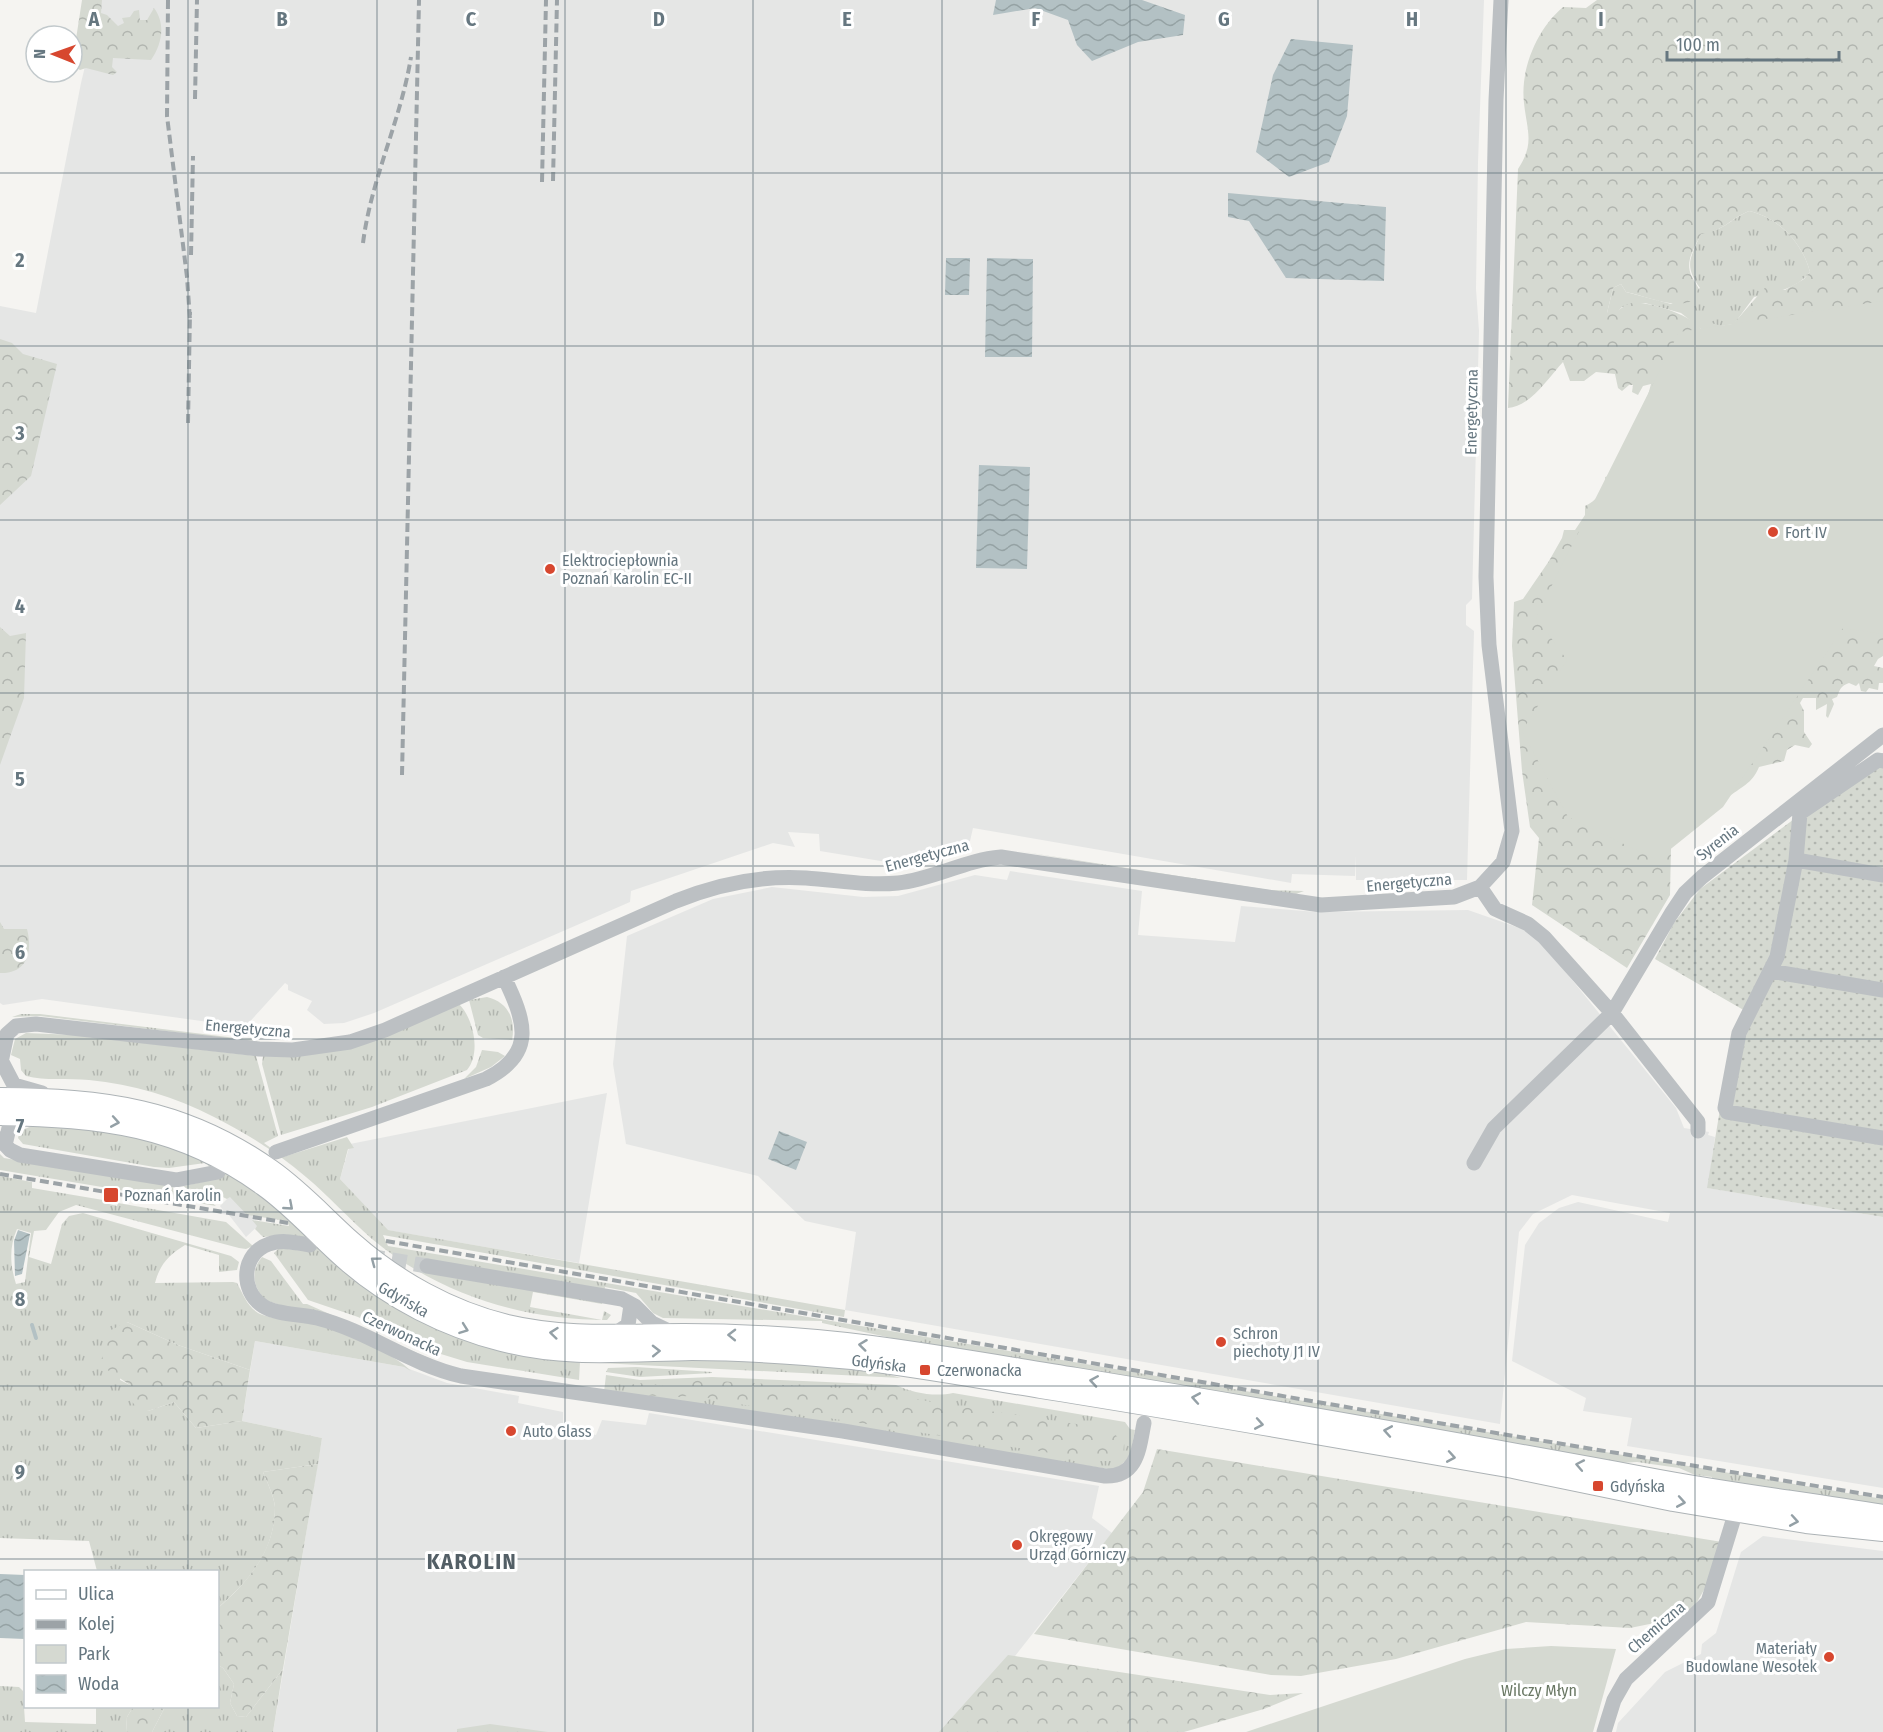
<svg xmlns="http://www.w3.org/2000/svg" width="1883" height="1732" viewBox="0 0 1883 1732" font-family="'Fira Sans Condensed',sans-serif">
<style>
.built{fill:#e5e6e5}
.grass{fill:url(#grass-tufts);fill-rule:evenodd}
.forest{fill:url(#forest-crowns);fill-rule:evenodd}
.park{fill:#d5d9d1}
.garden{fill:url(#garden-dots)}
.water{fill:url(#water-waves)}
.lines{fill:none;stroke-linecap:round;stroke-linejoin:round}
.stream{stroke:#b3c1c4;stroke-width:4}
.minor-tunnel{stroke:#cacecf;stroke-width:15;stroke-dasharray:15 8;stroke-linecap:butt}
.major-casing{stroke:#adb3b6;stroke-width:22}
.minor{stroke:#bcc0c3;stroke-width:15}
.major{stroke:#fff;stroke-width:20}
.rail{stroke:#9ca3a7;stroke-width:4;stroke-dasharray:9 4.5;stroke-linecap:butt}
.oneway{stroke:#94a0a6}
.grid{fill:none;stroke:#667780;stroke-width:1.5;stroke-opacity:0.55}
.poi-dot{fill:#d7472f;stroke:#fff;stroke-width:2}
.labels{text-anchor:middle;stroke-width:6;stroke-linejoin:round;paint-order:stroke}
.street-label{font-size:16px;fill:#667780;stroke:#fff}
.poi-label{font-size:16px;fill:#667780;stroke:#fff;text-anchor:start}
.park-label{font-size:16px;fill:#6a7864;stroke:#fff}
.district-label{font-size:22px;font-weight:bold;letter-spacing:1.5px;fill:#535f66;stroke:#fff}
.grid-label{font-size:20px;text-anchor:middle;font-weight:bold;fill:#667780;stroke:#fff;stroke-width:6;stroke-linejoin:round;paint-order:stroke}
</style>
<defs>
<pattern id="grass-tufts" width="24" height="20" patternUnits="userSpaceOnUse" patternTransform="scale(1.5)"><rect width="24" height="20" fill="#d5d9d1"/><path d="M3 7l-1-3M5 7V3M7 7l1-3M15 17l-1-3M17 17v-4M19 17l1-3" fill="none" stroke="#b1b5af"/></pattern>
<pattern id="forest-crowns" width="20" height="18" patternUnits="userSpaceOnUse" patternTransform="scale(1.5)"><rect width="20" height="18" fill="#d5d9d1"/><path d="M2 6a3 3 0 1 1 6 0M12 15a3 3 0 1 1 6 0" fill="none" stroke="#b1b5af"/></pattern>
<pattern id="garden-dots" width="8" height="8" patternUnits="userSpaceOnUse" patternTransform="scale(1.5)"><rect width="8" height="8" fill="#d5d9d1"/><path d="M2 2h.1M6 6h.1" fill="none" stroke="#b1b5af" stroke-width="1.8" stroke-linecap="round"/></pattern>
<pattern id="water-waves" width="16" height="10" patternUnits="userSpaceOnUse" patternTransform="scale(1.5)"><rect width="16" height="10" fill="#b3c1c4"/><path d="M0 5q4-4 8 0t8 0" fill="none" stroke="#95a2a4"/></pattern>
</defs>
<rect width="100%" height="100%" fill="#f5f4f1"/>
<path class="built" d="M 101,0 L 1484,0 L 1478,162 L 1476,289 L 1479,331 L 1472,599 L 1466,605 L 1466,625 L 1474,631 L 1467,880 L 1356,880 L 1356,856 L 1355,876 L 1292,874 L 1291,883 L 973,828 L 970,841 L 911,861 L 893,863 L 820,851 L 819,834 L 788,832 L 795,847 L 773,843 L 631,891 L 630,902 L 374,1013 L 344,1023 L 324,1024 L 307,1010 L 312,1001 L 288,990 L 288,985 L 285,983 L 245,1027 L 42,999 L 3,1005 L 0,1003 L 0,306 L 36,313 L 81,83 Z
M 1010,871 L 1142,891 L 1138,935 L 1235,942 L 1241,906 L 1317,912 L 1468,910 L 1534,933 L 1676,1108 L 1684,1128 L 1709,1132 L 1708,1135 L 1715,1137 L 1708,1188 L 1883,1217 L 1883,1488 L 1627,1446 L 1632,1418 L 1583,1411 L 1586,1398 L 1512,1361 L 1525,1245 L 1539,1223 L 1559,1208 L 1578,1202 L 1668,1222 L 1670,1213 L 1572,1195 L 1533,1214 L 1519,1232 L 1500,1424 L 845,1310 L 856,1232 L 805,1221 L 758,1176 L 626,1144 L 613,1064 L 627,936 L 713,899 L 772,887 L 863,897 L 898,896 L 975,875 L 1007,880 Z
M 607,1093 L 579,1263 L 387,1230 L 340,1179 L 350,1144 Z
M 230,1196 L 247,1214 L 257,1216 L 256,1220 L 253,1220 L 258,1226 L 246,1237 L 229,1215 L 216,1213 L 216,1209 L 223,1210 L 220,1206 Z
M 255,1341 L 404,1367 L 447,1383 L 519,1396 L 518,1403 L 563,1412 L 563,1429 L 596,1435 L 602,1420 L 646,1425 L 649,1413 L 1099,1486 L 1092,1518 L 1112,1533 L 955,1732 L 273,1732 L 322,1438 L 242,1421 Z
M 1763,1536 L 1883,1551 L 1883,1732 L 1616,1732 L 1618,1723 L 1665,1672 L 1701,1654 L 1702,1644 L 1716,1633 L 1741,1552 Z"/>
<path class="grass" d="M 1749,211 C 1779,218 1802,242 1810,272 C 1795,290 1776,292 1754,297 L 1734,324 L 1701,329 L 1681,313 L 1645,303 L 1622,307 L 1615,314 L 1607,313 L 1613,288 L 1621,284 L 1626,292 L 1671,304 L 1700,288 C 1683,264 1691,258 1701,233 C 1727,230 1728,220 1749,211 Z
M 999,848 L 1269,890 L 1304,891 L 1296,894 L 1261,891 Z
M 487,997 C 508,1002 516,1019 512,1040 L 483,1038 L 478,1035 L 469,1000 Z
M 459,1004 C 474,1019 481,1054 467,1070 L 372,1107 L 281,1135 L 262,1064 L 263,1056 C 342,1059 389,1036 459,1004 Z
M 21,1014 L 40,1014 L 244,1039 L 258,1038 L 257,1042 L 40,1016 L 12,1017 Z
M 26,1033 L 76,1035 L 256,1056 L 278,1136 L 264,1143 L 283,1157 L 347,1137 L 354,1148 L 348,1149 L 340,1179 L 388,1230 L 845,1310 L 844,1317 L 383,1235 L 388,1246 L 1883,1499 L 1883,1508 L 1712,1481 L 1712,1477 L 1695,1475 L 1679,1468 L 1637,1462 L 1619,1463 L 938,1348 L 822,1323 L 822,1321 L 663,1318 L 653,1313 L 636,1293 L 605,1287 L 602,1304 L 533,1292 L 530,1307 L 602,1320 L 604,1311 L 611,1315 L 607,1320 C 522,1320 438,1294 372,1239 C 349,1219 329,1196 306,1177 C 278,1153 246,1133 214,1117 C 175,1097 133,1084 89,1080 C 68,1078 45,1081 26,1076 L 21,1070 L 20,1059 L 11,1055 L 15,1039 Z
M 482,1050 L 498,1052 L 505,1056 L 491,1067 L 464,1079 L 476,1067 Z
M 34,1125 L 98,1127 L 187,1151 L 257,1190 L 357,1279 L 661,1359 L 777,1360 L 872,1370 L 901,1378 L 580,1362 L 579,1380 L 467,1362 L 418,1347 L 358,1317 L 308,1300 L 274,1253 L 279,1248 L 313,1252 L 272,1236 L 263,1237 L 255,1229 L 257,1226 L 252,1220 L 289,1226 L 287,1221 L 247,1215 L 230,1197 L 227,1199 L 212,1192 L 185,1188 L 184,1186 L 224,1177 L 205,1163 L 169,1168 L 154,1167 L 23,1144 L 18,1138 L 20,1131 Z
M 0,1154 L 4,1158 L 172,1186 L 176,1194 L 206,1198 L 216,1206 L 0,1170 Z
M 0,1176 L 32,1182 L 32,1188 L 109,1201 L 109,1204 L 117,1206 L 118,1203 L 226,1222 L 253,1246 L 246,1249 L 239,1248 L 76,1205 L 59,1212 L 46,1230 L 34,1231 L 29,1257 L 51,1264 L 62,1224 L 69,1216 L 83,1213 L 231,1256 L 239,1262 L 237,1270 L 219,1272 L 219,1255 L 185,1245 C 169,1255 160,1264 155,1283 L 233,1282 L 237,1283 C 243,1294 247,1306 258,1313 C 271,1320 302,1321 317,1324 C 340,1329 395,1354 411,1371 L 404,1367 L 255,1341 L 250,1370 L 178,1345 L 127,1322 L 120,1380 L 130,1385 L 148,1411 L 174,1402 L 196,1428 L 242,1421 L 322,1438 L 318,1464 L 263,1472 C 267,1482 274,1496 275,1507 C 275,1551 249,1581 218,1608 L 218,1572 L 97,1571 L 89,1541 L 0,1538 ZM 17,1229 L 31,1233 L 25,1282 L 16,1284 C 10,1265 9,1247 17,1229 Z
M 262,1257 L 271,1261 L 303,1304 L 307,1304 L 451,1368 L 266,1300 C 253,1288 250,1271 262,1257 Z
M 636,1367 L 712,1372 L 712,1373 L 640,1377 L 606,1372 L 608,1368 Z
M 606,1375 L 640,1380 L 712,1377 L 896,1385 C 912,1393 935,1397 953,1393 L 1125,1422 L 1130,1429 L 1135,1430 L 1130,1457 L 1115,1470 L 604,1392 Z
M 218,1665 L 223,1668 L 234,1684 L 230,1703 L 237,1716 L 246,1717 L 283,1669 L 273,1732 L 152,1732 L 165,1707 L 218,1706 Z
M 0,1686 L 19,1687 L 23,1691 L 25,1722 L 96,1724 L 96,1707 L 133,1707 L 127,1717 L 126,1732 L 0,1732 Z"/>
<path class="forest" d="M 82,0 L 102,0 L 101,13 L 107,15 L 118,26 L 124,23 L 122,18 L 130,17 L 134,11 L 139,10 L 140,20 L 147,20 L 154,8 C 166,24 162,44 151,60 L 113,58 L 112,67 L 117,72 L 113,75 L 86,68 L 80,70 L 72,65 Z
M 1597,0 L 1883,0 L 1883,656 L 1878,659 L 1874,666 L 1883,668 L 1883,683 L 1879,683 L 1878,690 L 1869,688 L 1866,692 L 1861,691 L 1859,683 L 1856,686 L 1849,683 C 1840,686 1840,690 1837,697 L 1832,699 L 1834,704 L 1828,718 L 1826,716 L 1827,704 L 1816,710 L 1816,698 L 1803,698 L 1800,703 L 1804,711 L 1804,732 L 1812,744 L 1809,748 L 1795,745 L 1787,750 L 1784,761 L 1759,767 C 1752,784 1741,787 1727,798 C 1707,813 1689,831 1671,848 L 1670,895 L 1627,968 L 1532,905 L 1539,838 L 1530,827 L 1522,771 L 1512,646 L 1514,602 L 1523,599 L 1549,561 L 1562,538 L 1564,530 L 1575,530 L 1585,515 L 1585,506 C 1596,501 1606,490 1605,477 L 1609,476 L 1648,395 L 1651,384 L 1643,386 L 1638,395 L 1632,392 L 1633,385 L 1629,385 L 1622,391 L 1618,388 L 1615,374 L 1596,372 L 1584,381 L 1570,381 L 1563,362 C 1549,377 1530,407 1508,408 L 1518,169 C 1535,143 1527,131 1524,103 C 1520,69 1537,29 1563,7 L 1586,8 ZM 1749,211 C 1779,218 1802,242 1810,272 L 1804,279 L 1785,290 L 1767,286 C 1759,293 1734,325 1730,326 C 1724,327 1716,324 1710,323 L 1701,329 C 1694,316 1647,300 1632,303 C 1622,305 1618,314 1607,313 L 1613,288 L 1621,284 L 1626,292 C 1651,297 1677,312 1701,297 C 1700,287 1695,284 1691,275 C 1685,260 1695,247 1701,234 C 1726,230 1728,220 1749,211 Z
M 0,339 L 12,343 L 23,354 L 57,364 L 31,476 L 0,505 Z
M 0,627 L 10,636 L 26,633 L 24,698 L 0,765 Z
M 0,922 L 4,929 L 27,929 C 33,952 27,974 0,973 Z
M 127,1322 L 178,1345 L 250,1370 L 242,1421 L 196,1428 L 174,1402 L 148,1411 L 136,1406 L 128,1398 L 130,1385 L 100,1365 L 109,1331 Z
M 699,1380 L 872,1390 L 942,1404 L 1110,1429 L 1124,1444 L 1123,1457 L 1117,1461 L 1101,1461 L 739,1404 L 694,1395 L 680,1397 L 639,1395 L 631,1393 L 628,1389 L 630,1385 L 639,1383 L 672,1387 Z
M 1157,1449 L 1722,1542 L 1708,1583 L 1689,1616 L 1630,1628 L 1526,1622 L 1396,1659 L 1301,1676 L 1271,1675 L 1034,1634 L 1143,1492 Z
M 318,1464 L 283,1669 L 246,1717 L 237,1716 L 230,1703 L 234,1684 L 223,1668 L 218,1665 L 218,1608 C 249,1581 275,1550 275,1507 C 274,1496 267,1482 263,1472 Z
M 1008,1655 L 1270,1695 L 1303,1693 L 1264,1709 L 1184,1732 L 939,1732 Z
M 133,1707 L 133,1706 L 165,1707 L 152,1732 L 126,1732 L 127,1717 Z
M 490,1724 L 548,1732 L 457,1732 L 457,1729 Z"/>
<path class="park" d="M 1883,301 L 1883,634 L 1843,628 L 1723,807 L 1657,860 L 1568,817 L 1522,731 L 1567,660 L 1536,617 L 1679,332 Z
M 1551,1646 L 1616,1649 L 1593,1732 L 1246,1732 L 1465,1659 L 1506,1649 Z"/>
<path class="garden" d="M 1883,753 L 1883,1217 L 1707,1188 L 1721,1103 L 1747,1012 L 1655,959 L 1674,923 L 1700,889 Z"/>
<path class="water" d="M 996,0 L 1142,0 L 1185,15 L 1183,35 L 1138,42 L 1092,61 L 1077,45 L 1068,20 L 1035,8 L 993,15 Z
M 1291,39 L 1353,45 L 1347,116 L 1329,162 L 1289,177 L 1256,152 L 1273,75 Z
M 1228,193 L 1386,207 L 1384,281 L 1286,278 L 1249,221 L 1228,217 Z
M 946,258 L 970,258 L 969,295 L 945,295 Z
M 987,258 L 1033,259 L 1032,357 L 985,357 Z
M 979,465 L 1030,467 L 1027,569 L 976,568 Z
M 779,1131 L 807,1142 L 796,1170 L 768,1159 Z
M 18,1230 L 30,1234 L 22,1274 L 15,1276 L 14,1241 Z
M 0,1574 L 25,1575 L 25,1639 L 0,1638 Z"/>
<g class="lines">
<path class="stream" d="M 32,1325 L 36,1338"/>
<path class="minor-tunnel" d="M 369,1256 L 427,1266"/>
<g class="major-casing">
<path id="major" d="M 0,1098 C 103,1099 184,1108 271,1170 C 301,1191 325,1218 352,1242 C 396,1281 450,1311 507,1325 C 566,1339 624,1334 684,1334 C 747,1334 809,1338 871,1346 C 939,1355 1007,1367 1076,1378 C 1267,1409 1458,1443 1649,1478 C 1727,1493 1805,1502 1883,1515
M 0,1115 C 101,1117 180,1125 264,1186 C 295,1208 319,1237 347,1261 C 391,1299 446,1327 502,1341 C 565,1358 628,1351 692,1350 C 746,1350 799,1354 852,1359 C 915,1366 978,1378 1041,1388 C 1199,1413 1356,1441 1513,1468 L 1673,1501 L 1806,1523 L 1883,1531"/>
</g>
<path class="minor" d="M 1883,761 L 1878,760 L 1800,813 L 1796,860 L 1777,957 L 1739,1033 L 1725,1108 L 1727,1112 L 1883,1138
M 1796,860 L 1883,875
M 1480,887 L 1495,909 L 1528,924 L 1544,937 L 1612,1013 L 1698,1122 L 1698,1131
M 1770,971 L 1883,990
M 2,1062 L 14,1085 L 42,1093
M 0,1067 L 7,1034 L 16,1026 L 36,1024 L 259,1049 L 293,1050 L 350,1042 L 385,1030 L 676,901 C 718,884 760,875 806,878 C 837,880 867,886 898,883 C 934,879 965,860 1001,857 L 1321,905 L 1454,897 L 1480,887 L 1503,862 L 1512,831 L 1489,645 L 1486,577 L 1496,100 L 1501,0
M 0,1139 L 10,1150 L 20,1155 L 176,1180 L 218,1172
M 5,1145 L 9,1128 L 24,1115
M 276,1152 L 486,1079 C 537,1053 525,1021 504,977
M 1474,1163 L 1494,1128 L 1612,1013 L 1671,914 L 1685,893 L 1702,877 L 1883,735
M 310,1245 C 297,1243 282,1239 269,1244 C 242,1253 239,1290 263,1306 C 277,1315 301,1314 317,1318 C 368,1331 409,1364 461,1376 L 843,1431 L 1105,1476 C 1138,1477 1139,1448 1144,1423
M 427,1266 L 622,1299 L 635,1306 L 652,1323 L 673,1333
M 613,1335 L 628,1325 L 631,1305
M 1604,1732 L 1614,1700 L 1626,1679 L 1708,1602 L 1736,1511"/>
<use href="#major" class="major"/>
<path class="rail" d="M 168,0 L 167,116 L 187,277 L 190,320
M 195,99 L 197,0
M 553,181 L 557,0
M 542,182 L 546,0
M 363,243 C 371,179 401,120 411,57
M 191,255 L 193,156
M 188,423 L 190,312
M 402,775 L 419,0
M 0,1174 L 288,1223
M 386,1241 L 1514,1436 L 1883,1497"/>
</g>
<defs><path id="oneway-chevron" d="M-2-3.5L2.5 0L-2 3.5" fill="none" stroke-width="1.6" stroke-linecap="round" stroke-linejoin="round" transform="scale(1.5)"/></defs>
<g class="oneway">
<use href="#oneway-chevron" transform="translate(115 1122) rotate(10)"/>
<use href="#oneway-chevron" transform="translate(289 1206) rotate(41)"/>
<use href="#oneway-chevron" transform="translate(375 1261) rotate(-143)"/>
<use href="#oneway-chevron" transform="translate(464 1329) rotate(20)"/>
<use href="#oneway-chevron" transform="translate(554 1333) rotate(-174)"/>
<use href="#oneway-chevron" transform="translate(732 1335) rotate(-179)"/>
<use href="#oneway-chevron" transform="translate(863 1345) rotate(-173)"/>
<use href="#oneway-chevron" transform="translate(656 1351) rotate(-1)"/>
<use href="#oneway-chevron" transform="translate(1094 1381) rotate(-171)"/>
<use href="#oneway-chevron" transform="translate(1196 1398) rotate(-170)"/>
<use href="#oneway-chevron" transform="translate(1259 1424) rotate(10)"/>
<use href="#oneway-chevron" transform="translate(1388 1431) rotate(-170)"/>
<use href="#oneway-chevron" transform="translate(1451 1457) rotate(10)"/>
<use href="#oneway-chevron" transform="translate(1580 1465) rotate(-169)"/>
<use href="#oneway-chevron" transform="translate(1681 1502) rotate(10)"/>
<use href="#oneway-chevron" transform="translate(1794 1521) rotate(10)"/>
</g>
<path class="grid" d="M 188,0 L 188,1572M 377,0 L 377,1732M 565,0 L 565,1732M 753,0 L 753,1732M 942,0 L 942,1732M 1130,0 L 1130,1732M 1318,0 L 1318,1732M 1506,0 L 1506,1732M 1695,0 L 1695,1732M 0,173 L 1883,173M 0,346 L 1883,346M 0,520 L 1883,520M 0,693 L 1883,693M 0,866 L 1883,866M 0,1039 L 1883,1039M 0,1212 L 1883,1212M 0,1386 L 1883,1386M 0,1559 L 1883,1559M 188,1706 L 188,1732"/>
<g class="poi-dot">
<circle cx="1773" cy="532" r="6"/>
<circle cx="550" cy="569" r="6"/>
<rect x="103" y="1187" width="16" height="16" rx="3"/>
<circle cx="1221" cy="1342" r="6"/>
<rect x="919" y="1364" width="12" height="12" rx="3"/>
<circle cx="511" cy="1431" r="6"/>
<rect x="1592" y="1480" width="12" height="12" rx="3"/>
<circle cx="1017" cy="1545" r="6"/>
<circle cx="1829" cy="1657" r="6"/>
</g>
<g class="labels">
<g class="street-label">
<text transform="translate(1471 412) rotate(-89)" y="6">Energetyczna</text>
<text transform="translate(1717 842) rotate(-38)" y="6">Syrenia</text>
<text transform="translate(927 855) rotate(-15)" y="6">Energetyczna</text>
<text transform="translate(1409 882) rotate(-5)" y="6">Energetyczna</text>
<text transform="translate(248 1028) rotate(5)" y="6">Energetyczna</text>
<text transform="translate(404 1299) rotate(30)" y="6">Gdyńska</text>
<text transform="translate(402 1333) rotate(25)" y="6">Czerwonacka</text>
<text transform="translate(879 1363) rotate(7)" y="6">Gdyńska</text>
<text transform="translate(1656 1627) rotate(-41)" y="6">Chemiczna</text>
</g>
<g class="poi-label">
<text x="1785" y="538">Fort IV</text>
<text x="562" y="566">Elektrociepłownia<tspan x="562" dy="18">Poznań Karolin EC-II</tspan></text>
<text x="124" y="1201">Poznań Karolin</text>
<text x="1233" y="1339">Schron<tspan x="1233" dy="18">piechoty J1 IV</tspan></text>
<text x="937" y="1376">Czerwonacka</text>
<text x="523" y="1437">Auto Glass</text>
<text x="1610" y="1492">Gdyńska</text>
<text x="1029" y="1542">Okręgowy<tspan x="1029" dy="18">Urząd Górniczy</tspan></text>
<text x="1817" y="1654" text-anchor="end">Materiały<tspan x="1817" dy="18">Budowlane Wesołek</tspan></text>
</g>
<g class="park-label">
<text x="1539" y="1696">Wilczy Młyn</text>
</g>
<g class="district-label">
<text x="472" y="1569">KAROLIN</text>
</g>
</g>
<g class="grid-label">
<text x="94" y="26">A</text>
<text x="282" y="26">B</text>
<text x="471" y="26">C</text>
<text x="659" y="26">D</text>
<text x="847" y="26">E</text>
<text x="1036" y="26">F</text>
<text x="1224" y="26">G</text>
<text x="1412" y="26">H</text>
<text x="1601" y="26">I</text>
<text x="20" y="267">2</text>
<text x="20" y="440">3</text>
<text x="20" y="613">4</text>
<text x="20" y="786">5</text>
<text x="20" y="959">6</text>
<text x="20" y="1133">7</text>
<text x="20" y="1306">8</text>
<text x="20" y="1479">9</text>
</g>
<rect x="24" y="1570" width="195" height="138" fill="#ffffff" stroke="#c2c9cc" stroke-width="1.5"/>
<rect x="36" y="1590" width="30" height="9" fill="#ffffff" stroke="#c2c9cc" stroke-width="1.5"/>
<text x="78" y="1600" font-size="18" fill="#667780">Ulica</text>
<rect x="36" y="1620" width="30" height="9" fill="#9ca3a7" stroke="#c2c9cc" stroke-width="1.5"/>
<text x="78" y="1630" font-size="18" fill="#667780">Kolej</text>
<rect x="36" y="1645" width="30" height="18" fill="#d5d9d1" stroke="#c2c9cc" stroke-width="1.5"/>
<text x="78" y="1660" font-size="18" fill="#667780">Park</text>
<rect x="36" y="1675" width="30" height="18" fill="url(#water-waves)" stroke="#c2c9cc" stroke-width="1.5"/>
<text x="78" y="1690" font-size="18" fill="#667780">Woda</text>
<g transform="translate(54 54) rotate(271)"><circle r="28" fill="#ffffff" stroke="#c2c9cc" stroke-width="1.5"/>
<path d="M0-4.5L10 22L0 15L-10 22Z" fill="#d7472f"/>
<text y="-9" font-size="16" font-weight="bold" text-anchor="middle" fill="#667780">N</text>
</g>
<path d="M1667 51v9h172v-9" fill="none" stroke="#667780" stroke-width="3"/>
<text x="1676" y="51" font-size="18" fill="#667780" stroke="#ffffff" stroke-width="4.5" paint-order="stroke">100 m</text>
</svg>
